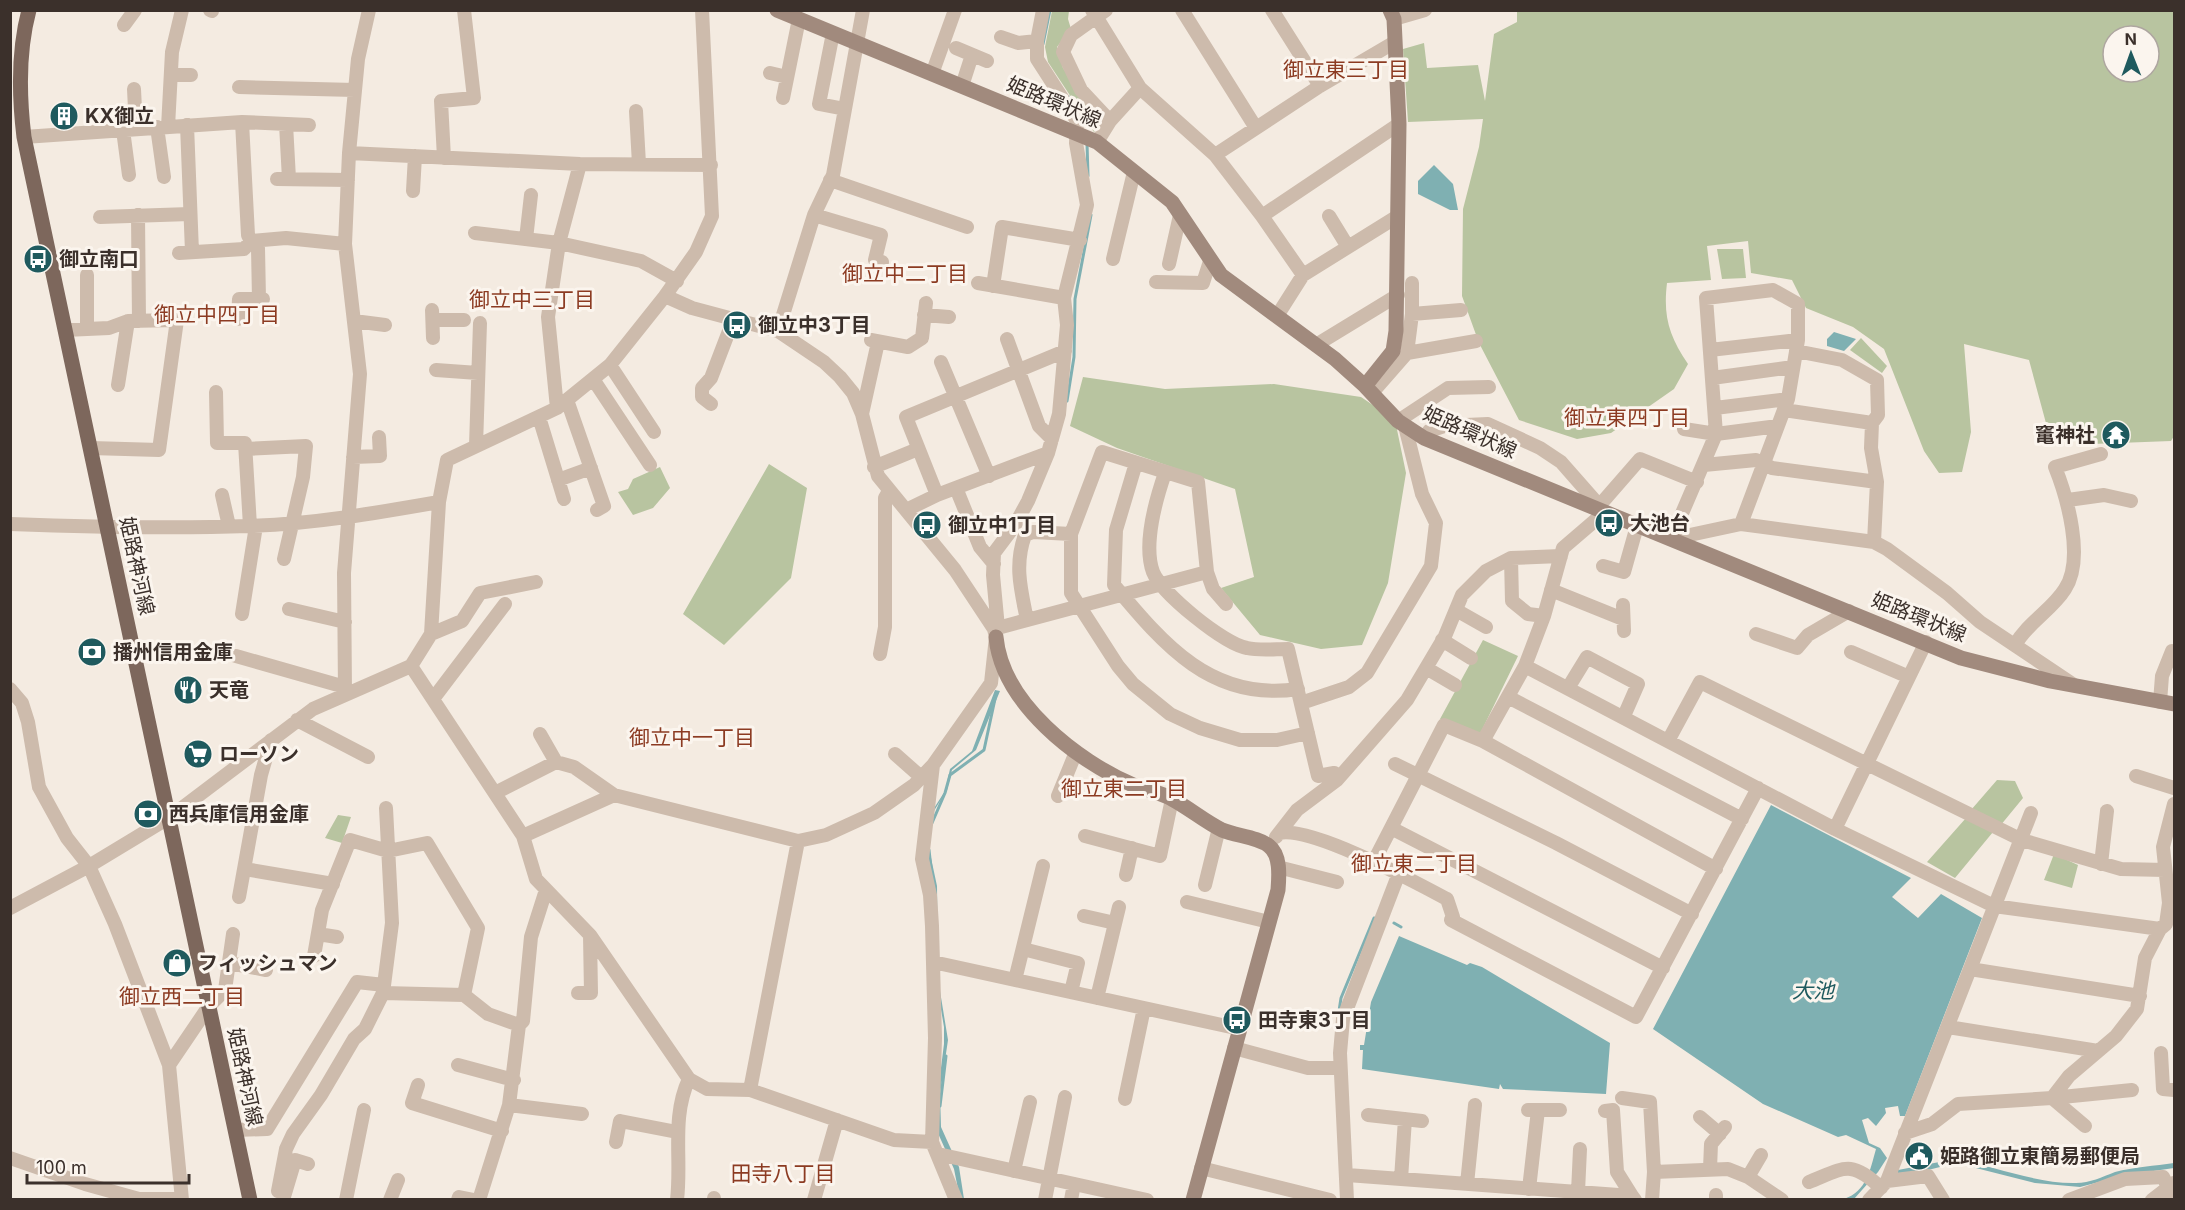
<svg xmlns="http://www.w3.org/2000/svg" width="2185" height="1210" viewBox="0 0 2185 1210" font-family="Inter,'Noto Sans JP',sans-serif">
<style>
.green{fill:#b8c4a0;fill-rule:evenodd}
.water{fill:#7fb0b2}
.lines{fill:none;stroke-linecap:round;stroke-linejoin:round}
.stream{stroke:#7fb0b2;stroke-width:3}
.street{stroke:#cdbbac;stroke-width:14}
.secondary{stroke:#a18a7d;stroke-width:15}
.primary{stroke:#7d675c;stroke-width:15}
.labels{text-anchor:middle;stroke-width:6;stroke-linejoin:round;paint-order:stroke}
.street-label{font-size:20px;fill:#3b302b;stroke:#fbf5ee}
.poi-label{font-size:20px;font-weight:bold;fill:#3b302b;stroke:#fbf5ee;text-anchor:start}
.neighbourhood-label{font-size:21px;fill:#8c3b22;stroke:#fbf5ee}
.water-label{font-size:21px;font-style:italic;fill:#1f5a5e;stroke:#fbf5ee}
</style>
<rect width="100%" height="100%" fill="#f4ebe1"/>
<path class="green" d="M 1052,11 L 1069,11 L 1068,19 L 1071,29 L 1057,47 L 1063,68 L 1101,125 L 1094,132 L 1048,62 L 1045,47 Z
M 1517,11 L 2174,11 L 2174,436 L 2171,441 L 2092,444 L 2050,438 L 2029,360 L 1964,344 L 1971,432 L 1962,472 L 1939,473 L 1924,451 L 1884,349 L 1853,327 L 1806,308 L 1792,280 L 1751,273 L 1748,241 L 1707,246 L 1711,280 L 1667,283 C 1663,316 1669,336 1688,364 L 1674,389 L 1611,433 L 1577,439 L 1519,420 L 1479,343 L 1462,296 L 1463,209 L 1479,147 L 1483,119 L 1408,122 L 1403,49 L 1424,43 L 1427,68 L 1478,65 L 1485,101 L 1494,34 L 1517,22 ZM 2113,36 L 2149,36 L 2149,72 L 2113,72 Z
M 1717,249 L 1743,249 L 1746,278 L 1722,279 Z
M 1861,338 L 1887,366 L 1882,373 L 1850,350 Z
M 1083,377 L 1165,389 L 1274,384 L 1361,397 L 1395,420 L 1406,473 L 1388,583 L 1362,645 L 1321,649 L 1260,635 L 1221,588 L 1254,577 L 1235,489 L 1117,448 L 1070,426 Z
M 769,464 L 807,488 L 791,578 L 724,645 L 683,614 Z
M 660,467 L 670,488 L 653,508 L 633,515 L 618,492 L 628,489 L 633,479 Z
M 1483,640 L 1518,656 L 1481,732 L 1472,734 L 1440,719 Z
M 1997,780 L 2015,781 L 2023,798 L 2000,826 L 1971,810 Z
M 338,815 L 351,817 L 342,843 L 325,838 Z
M 1966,818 L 1993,832 L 1955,878 L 1927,862 Z
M 2054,854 L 2078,865 L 2072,888 L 2044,880 Z"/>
<path class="water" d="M 1434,165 L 1453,184 L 1458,210 L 1450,210 L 1418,194 L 1418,181 Z
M 1834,332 L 1856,339 L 1844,351 L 1827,346 L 1827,339 Z
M 995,690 L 1000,691 L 976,750 L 952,770 L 947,790 L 932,814 L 927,839 L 937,886 L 938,979 L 948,1040 L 940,1094 L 941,1127 L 959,1167 L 964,1199 L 960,1199 L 954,1169 L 937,1131 L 937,1099 L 944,1044 L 944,1027 L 936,980 L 933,885 L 927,863 L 926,839 L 931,813 L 945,791 L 950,769 L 972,751 Z
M 1771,805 L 1911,878 L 1892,897 L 1918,918 L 1941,894 L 1982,918 L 1905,1116 L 1900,1116 L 1898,1106 L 1885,1108 L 1886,1113 L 1876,1126 L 1868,1118 L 1862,1120 L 1869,1143 L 1880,1148 L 1887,1158 L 1878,1172 L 1854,1199 L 1844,1199 C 1867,1191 1870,1170 1876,1149 L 1846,1135 L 1838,1137 L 1763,1104 L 1653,1029 Z
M 1399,936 L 1467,965 L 1470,963 L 1482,967 L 1610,1043 L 1606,1094 L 1503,1089 L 1500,1084 L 1499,1089 L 1362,1069 L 1363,1050 L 1360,1050 L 1360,1045 L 1364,1045 L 1371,1002 Z
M 1955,1159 C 1994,1166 2037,1184 2076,1183 C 2090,1183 2102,1177 2115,1172 C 2134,1167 2155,1166 2174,1163 L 2174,1168 L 2126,1175 L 2080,1187 L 2035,1183 L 1956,1163 L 1920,1172 L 1896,1174 L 1898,1170 Z"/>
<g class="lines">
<path class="stream" d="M 1043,44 L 1050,10
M 1069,97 L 1080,114
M 1087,143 L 1088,176
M 1067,401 L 1074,357 L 1075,299 L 1091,215
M 932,823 L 945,793 L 950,775 L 984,750 L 995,699
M 929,850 L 931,868
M 1394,923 L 1401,927
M 1339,1011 L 1341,998 L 1374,918
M 940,1106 L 946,1056"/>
<path class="street" d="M 210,10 L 212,11
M 863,10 L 833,175 L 814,215 L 881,235 L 875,260 L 882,262
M 1092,10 L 1140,88 L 1215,155 L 1262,216 L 1303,275 L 1277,316
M 1106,10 L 1071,35 L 1063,52 L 1081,90 L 1110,121
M 1182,10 L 1256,128
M 1272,10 L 1320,86
M 1394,19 L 1425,10
M 124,25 L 135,10
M 833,33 L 819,104 L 845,109
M 1001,37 L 1018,43 L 1037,41
M 956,48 L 987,61
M 770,73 L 787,77
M 932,74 L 955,10
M 171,75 L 191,75
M 962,86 L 972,55
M 239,87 L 355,90
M 134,89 L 136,129
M 783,98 L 799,19
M 636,111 L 639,164
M 242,122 L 309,125
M 286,124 L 289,179
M 187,125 L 192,252
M 157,127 L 164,177
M 168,127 L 172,52 L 182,10
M 123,130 L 129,175
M 24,137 L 242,122 L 248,235 L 251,241 L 286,238 L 345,244
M 1097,142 L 1110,121 L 1140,88
M 349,153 L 580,164 L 711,165
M 1215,155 L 1320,86 L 1395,42
M 444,158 L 441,101 L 474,98 L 464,10
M 277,179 L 348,180
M 830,180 L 967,227
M 413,191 L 415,156
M 138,215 L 139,321
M 1262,216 L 1399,124
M 1329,216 L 1348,247
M 100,217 L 190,214
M 475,233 L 559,243 L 641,261 L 677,281
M 526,239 L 531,195
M 179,253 L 244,249 L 251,241 L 258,248 L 259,299
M 1113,259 L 1134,172
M 1169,264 L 1180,215
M 1303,275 L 1398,216
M 1156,282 L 1203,283 L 1210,261
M 978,283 L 1064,298
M 993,286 L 1002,227 L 1080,240
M 1773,290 L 1798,304 L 1798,340 L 1788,399 L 1741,524 L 1671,539 L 1716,434 L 1706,298 Z
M 432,310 L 433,338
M 1412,314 L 1461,310
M 924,315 L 949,317
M 238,319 L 239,299 L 263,299
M 433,320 L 464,320
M 354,321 L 385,325
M 87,329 L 87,275
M 65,330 L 109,328 L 128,321 L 177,320 L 159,450 L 91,448
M 778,331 L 814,215
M 1007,339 L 1039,426 L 1052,439
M 871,340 L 908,347 L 922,338 L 926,303
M 1316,345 L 1398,295
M 1710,350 L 1798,340
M 1407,353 L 1476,341
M 941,362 L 989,476
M 610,365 L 654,432
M 436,370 L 478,373
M 1712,378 L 1793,367
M 593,379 L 650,465
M 118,385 L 128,321
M 216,392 L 217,443 L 245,443 L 250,526
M 1372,393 L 1407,353 L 1412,314 L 1412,283
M 567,400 L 604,506 L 597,510
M 711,404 L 702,397 L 702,388 L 711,378 L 734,318
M 557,408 L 548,317 L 559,243 L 580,164
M 1715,408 L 1788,399
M 1784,410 L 1872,423
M 862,414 L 878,342
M 539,417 L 564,499
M 1398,421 L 1448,388 L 1489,387
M 1684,429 L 1716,434 L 1778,426
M 476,446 L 480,323
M 246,449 L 306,446 L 303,477 L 284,559
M 1048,453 L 937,495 L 906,417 L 1065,351
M 353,457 L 380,456 L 379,437
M 1136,463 L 1116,530 L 1114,585 C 1164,645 1212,702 1298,689
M 1704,465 L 1756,460 L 1772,468 L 1877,482
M 874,467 L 918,449
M 1165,473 C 1156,499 1143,545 1153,572 C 1161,593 1224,644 1247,648 C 1260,651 1275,649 1288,649 L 1318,776 L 1334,773 L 1337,780
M 558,480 L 591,468
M 956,488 L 980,547 L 994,564
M 222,495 L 229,526
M 2068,500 L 2104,495 L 2131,501
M 1599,506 L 1640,459 L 1697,482
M 906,510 L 937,495
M 10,524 C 90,527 169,529 249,526 C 313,524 376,513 439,502
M 1741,524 L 1874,542 L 1877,482 L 1871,448 L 1872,423 L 1878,415 L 1877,380 L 1842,360 L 1796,351
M 1874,542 L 1887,549 L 1947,593 L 1980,622 L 2074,685
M 1511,558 L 1512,601 L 1528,614 L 1544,616
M 1603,566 L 1624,572 L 1637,526
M 1551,590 L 1623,619
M 1226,604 L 1213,589 L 1207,572 L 1198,482 L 1102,452 L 1071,534 L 1071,593 L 1118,666 L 1133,684 L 1170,714 L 1200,728 L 1240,740 L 1277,740 L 1308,733
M 1623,605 L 1624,631
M 289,609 L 345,622
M 1456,610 L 1486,627
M 242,614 L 256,526
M 1027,620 C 1021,590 1014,565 1025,535 L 1033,532 L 1071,534
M 998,628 L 993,575 L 994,553 L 1015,525 L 1028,501 L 1048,453 L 1059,414 L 1067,325 L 1064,298 L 1087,205 L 1076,143 L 1077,121 L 1037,59 L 1037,41 L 1043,10
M 994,629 L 1207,572
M 431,634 L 462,621 L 480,593 L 536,582
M 1756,634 L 1797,648 L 1808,635 L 1849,611
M 1442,640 L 1471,658
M 2015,645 C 2028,622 2052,610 2065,589 C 2085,559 2067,497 2055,467 L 2101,454
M 1851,652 L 1909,677
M 880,654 L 885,627 L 885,498 L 889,491
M 236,656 L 345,687
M 411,666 L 523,836 L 536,879 L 590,935 L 689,1079 L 707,1089 L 750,1090 L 894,1140 L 932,1142
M 1525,666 L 1835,829 L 1994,906 L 2160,929
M 1426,668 L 1455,685
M 1568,688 L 1587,657 L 1638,684 L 1624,716
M 10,689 L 22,703 L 28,722 L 39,787 L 67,838 L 89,866 L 115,924 L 169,1065 L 182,1200
M 345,693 L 344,573 L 360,374 L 345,244 L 349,153 L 358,59 L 369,10
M 1508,697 L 1742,819
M 433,699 L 505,604
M 2160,702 L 2162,676 L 2172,651
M 1301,703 L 1349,687 L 1367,673 L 1431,566 L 1436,523 L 1422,494 L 1405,426
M 297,720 L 368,757
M 540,734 L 556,762 L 574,767 L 614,795
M 1483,741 L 1716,869
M 1668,741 L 1700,682 L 2022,840 L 2121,869 L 2165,870
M 895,754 L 921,777
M 1395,764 L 1556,843 L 1692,914
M 933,765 L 922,859 L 930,895 L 932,926 L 935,1038 L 932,1142 L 956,1200
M 2136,776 L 2174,788
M 495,793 L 556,762
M 1058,796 L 1076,752
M 1391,828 L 1663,968
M 1835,829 L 1926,642
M 1279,833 C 1312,826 1415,882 1447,899 L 1453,917 L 1451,920 L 1636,1017 L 1758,788
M 523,836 L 614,795 L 798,841 L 826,835 L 874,813 L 914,785 L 933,765 L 991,683 L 996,637 L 994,629 L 955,570 L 878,476 L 862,414 L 853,393 L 840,377 L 824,362 L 778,331 L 692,308 L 665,296 L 696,252 L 712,216 L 702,10
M 1085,836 L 1160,856 L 1172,799
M 1276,837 L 1297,810 L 1337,780 L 1407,700 L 1445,636 L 1462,595 L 1486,571 L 1511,558 L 1561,556
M 1374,861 L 1444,725 L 1483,741 L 1525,666 L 1544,616 L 1563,548 L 1605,512 L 1561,462 L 1540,448 L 1488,424 L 1444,426 L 1429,431 L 1424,438
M 2101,864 L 2107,811
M 1278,867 L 1337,882
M 245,869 L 333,884
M 1126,875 L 1132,848
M 1205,885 L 1219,828
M 239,897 L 261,775 L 271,740
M 1187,902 L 1269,922
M 10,908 L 89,866 L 170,817 L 313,709 L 411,666 L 431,634 L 439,502 L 447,460 L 557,408 L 610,365 L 665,296
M 1084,916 L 1115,923
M 318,934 L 337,937
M 1023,949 L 1078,963 L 1071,992
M 314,956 L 322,910 L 350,840 L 388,851 L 427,843 L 478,928 L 464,995
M 933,962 L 1240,1029
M 229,963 L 266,970
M 1970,969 L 2140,996
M 1015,980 L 1043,866
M 383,993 L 464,995 L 488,1014 L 519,1025
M 578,993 L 591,993 L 590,935
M 1097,998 L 1119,907
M 1948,1027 L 2098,1051
M 1234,1048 L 1308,1068 L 1340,1068
M 2161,1053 L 2163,1089 L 2174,1090
M 169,1065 L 209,1006 L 225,990 L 233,934
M 458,1065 L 514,1080
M 418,1085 L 412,1103 L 502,1131
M 750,1090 L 798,841
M 1622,1098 L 1650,1102 L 1654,1172 L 1652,1200
M 1125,1099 L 1144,1008
M 509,1105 L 582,1114
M 1528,1110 L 1560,1110
M 1605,1111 L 1613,1110 L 1617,1172 L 1632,1196
M 1368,1115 L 1422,1121
M 1700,1117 L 1720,1134
M 2085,1126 L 2052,1098 L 2132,1090
M 235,1130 L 267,1129 L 357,982 L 384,985
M 1905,1133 L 1932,1124 L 1958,1104 L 2052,1098 L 2069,1076 L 2116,1036 L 2137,1009 L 2145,958 L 2160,929 L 2166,924 L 2169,903 L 2163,847 L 2174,804
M 616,1142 L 620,1121 L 677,1132
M 938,1154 L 1147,1200
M 10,1158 L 85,1184 L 139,1199 L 182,1199
M 1201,1168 L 1330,1200
M 1710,1169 L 1711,1144 L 1725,1127
M 1014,1171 L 1030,1102
M 1654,1172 L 1728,1169 L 1748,1177 L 1782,1200
M 1347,1175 L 1632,1196 L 1635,1200
M 1748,1177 L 1761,1155
M 1401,1179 L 1405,1119
M 1887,1181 L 1928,1176 L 1943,1200
M 1809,1182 C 1844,1168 1851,1159 1881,1188
M 1467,1184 L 1475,1105
M 1529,1189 L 1538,1110
M 278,1191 L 286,1149 L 293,1134 L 321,1095 L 354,1039 L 365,1029 L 383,993 L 392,923 L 386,808
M 1578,1192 L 1580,1149
M 1716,1195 L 1716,1200
M 714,1198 L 714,1200
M 283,1200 L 295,1160 L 308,1164
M 346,1200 L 364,1110
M 390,1200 L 398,1180
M 458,1200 L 459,1197 L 474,1200
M 479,1200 L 509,1105 L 519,1025 L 523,1021 L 531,937 L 546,890
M 677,1200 C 682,1159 671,1117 689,1079
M 814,1200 L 837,1120
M 1045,1200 L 1065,1097
M 1071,1200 L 1074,1184
M 1347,1200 L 1340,1053 L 1343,1019 L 1399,873
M 1869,1200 L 1887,1181 L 2031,813
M 2069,1200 L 2125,1179 L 2163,1177 L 2174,1199
M 2152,1200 L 2174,1183"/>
<path class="secondary" d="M 777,10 L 1097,142 L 1172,202 L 1221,275 L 1335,359 L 1365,386 L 1398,421 L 1424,438 L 1961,658 L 2050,681 L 2174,704
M 1365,386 L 1393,351 L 1396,331 L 1399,124 L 1394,19 L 1390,10
M 996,637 C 1002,703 1077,761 1133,785 C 1146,790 1160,792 1172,799 C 1189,808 1204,821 1222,830 C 1236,836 1258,837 1269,846 C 1281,855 1279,877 1278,890 L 1193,1200"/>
<path class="primary" d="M 29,10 C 18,51 19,96 24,137 L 250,1200"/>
</g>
<defs>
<g id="building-disc" transform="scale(1.5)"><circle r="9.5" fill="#1f5a5e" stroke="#fbf5ee"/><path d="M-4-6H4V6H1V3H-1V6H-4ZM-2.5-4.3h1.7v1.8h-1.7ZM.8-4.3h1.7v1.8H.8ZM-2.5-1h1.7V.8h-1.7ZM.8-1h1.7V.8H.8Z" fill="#fff"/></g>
<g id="bus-disc" transform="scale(1.5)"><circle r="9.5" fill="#1f5a5e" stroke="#fbf5ee"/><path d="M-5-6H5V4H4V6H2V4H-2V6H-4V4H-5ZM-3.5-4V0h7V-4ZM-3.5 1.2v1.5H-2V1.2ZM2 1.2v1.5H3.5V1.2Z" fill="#fff"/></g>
<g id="temple-disc" transform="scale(1.5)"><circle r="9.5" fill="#1f5a5e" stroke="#fbf5ee"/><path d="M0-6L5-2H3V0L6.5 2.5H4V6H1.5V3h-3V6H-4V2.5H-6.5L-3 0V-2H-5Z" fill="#fff"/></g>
<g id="bank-disc" transform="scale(1.5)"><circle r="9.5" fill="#1f5a5e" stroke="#fbf5ee"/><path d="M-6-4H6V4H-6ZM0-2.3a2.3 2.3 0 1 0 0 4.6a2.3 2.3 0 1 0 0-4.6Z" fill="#fff"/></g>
<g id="restaurant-disc" transform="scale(1.5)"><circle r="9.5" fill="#1f5a5e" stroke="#fbf5ee"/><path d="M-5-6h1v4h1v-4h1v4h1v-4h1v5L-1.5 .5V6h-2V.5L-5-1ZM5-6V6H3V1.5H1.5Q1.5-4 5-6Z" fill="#fff"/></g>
<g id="supermarket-disc" transform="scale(1.5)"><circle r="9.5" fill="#1f5a5e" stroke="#fbf5ee"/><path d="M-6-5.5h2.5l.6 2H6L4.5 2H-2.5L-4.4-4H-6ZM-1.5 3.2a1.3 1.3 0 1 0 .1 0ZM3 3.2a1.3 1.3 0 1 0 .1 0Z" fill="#fff"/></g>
<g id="shop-disc" transform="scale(1.5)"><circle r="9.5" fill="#1f5a5e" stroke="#fbf5ee"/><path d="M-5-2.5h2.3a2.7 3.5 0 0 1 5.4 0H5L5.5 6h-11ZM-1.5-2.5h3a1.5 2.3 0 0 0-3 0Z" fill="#fff"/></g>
<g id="civic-disc" transform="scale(1.5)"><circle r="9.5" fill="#1f5a5e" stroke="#fbf5ee"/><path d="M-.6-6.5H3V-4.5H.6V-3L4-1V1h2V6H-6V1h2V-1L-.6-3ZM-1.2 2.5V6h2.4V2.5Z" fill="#fff"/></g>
</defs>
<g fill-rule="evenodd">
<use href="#building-disc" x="64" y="116"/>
<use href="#bus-disc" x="38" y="259"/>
<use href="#bus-disc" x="737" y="325"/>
<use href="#temple-disc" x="2116" y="435"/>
<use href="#bus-disc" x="1609" y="523"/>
<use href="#bus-disc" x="927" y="525"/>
<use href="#bank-disc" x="92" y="652"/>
<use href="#restaurant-disc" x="188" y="690"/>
<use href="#supermarket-disc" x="198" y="754"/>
<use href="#bank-disc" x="148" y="814"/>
<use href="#shop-disc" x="177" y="963"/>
<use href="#bus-disc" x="1237" y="1020"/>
<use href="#civic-disc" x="1919" y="1156"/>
</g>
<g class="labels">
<g class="street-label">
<text transform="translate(1054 102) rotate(23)" y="7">姫路環状線</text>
<text transform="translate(1470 432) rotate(24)" y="7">姫路環状線</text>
<text transform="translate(137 566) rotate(78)" y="7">姫路神河線</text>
<text transform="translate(1919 617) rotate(22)" y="7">姫路環状線</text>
<text transform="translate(245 1077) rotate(78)" y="7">姫路神河線</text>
</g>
<g class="poi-label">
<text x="85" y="123">KX御立</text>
<text x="59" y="266">御立南口</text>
<text x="758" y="332">御立中3丁目</text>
<text x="2095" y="442" text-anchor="end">竃神社</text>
<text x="1630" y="530">大池台</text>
<text x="948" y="532">御立中1丁目</text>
<text x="113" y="659">播州信用金庫</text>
<text x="209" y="697">天竜</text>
<text x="219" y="761">ローソン</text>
<text x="169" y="821">西兵庫信用金庫</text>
<text x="198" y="970">フィッシュマン</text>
<text x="1258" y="1027">田寺東3丁目</text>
<text x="1940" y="1163">姫路御立東簡易郵便局</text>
</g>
<g class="neighbourhood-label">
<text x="1346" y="77">御立東三丁目</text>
<text x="905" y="281">御立中二丁目</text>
<text x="532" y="307">御立中三丁目</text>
<text x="217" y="322">御立中四丁目</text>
<text x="1627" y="425">御立東四丁目</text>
<text x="692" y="745">御立中一丁目</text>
<text x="1124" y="796">御立東二丁目</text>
<text x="1414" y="871">御立東二丁目</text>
<text x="182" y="1004">御立西二丁目</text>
<text x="783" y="1181">田寺八丁目</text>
</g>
<g class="water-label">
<text x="1813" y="998">大池</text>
</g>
</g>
<rect width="2185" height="1210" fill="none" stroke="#3b302b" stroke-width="24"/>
<g transform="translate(2131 54) rotate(359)"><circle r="28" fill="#fbf5ee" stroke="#aea6a0" stroke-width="1.5"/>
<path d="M0-4.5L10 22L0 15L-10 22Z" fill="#1f5a5e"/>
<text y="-9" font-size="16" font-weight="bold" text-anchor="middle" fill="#3b302b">N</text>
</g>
<path d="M27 1174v9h162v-9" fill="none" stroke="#3b302b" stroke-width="3"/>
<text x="36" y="1174" font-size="18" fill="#3b302b" stroke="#fbf5ee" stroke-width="4.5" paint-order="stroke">100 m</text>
</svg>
